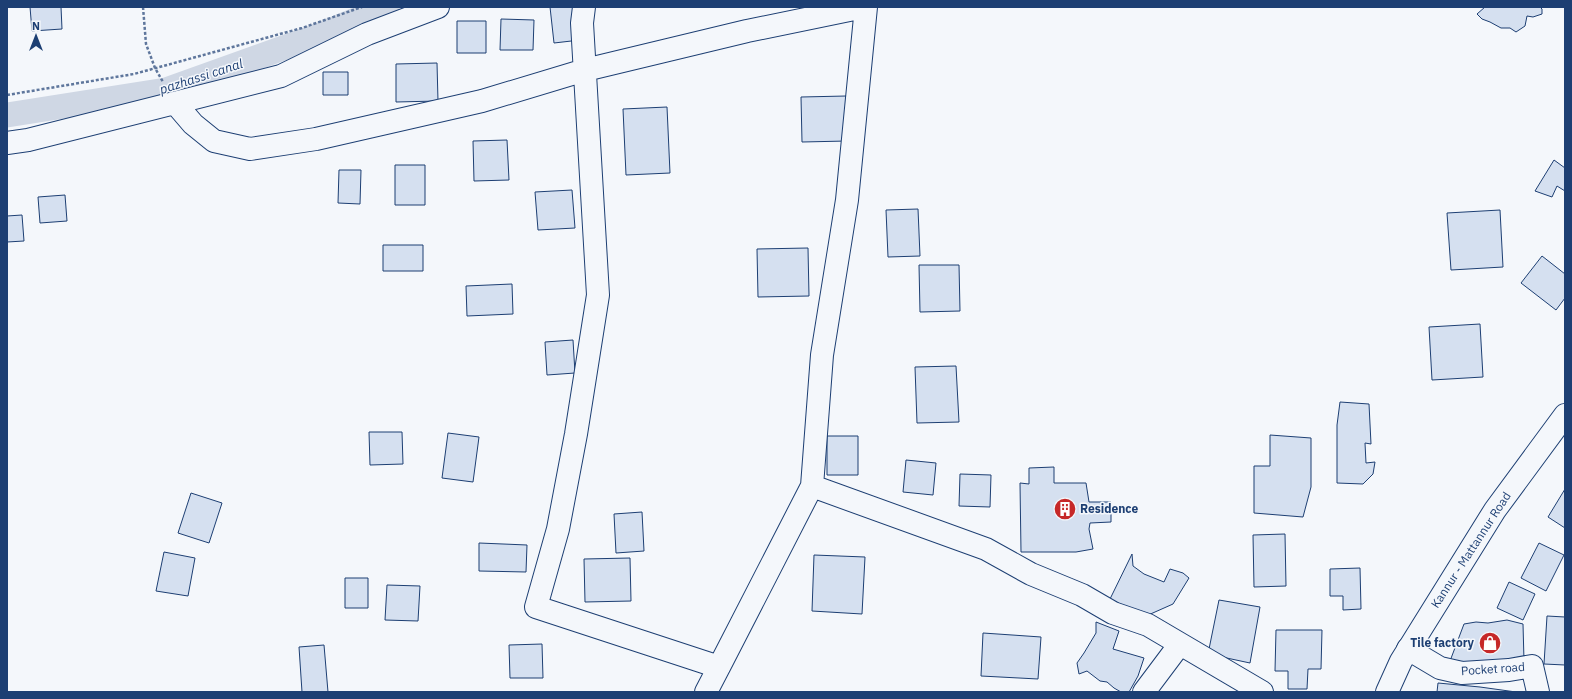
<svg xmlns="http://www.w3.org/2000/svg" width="1572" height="699" viewBox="0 0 1572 699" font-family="'IBM Plex Sans',sans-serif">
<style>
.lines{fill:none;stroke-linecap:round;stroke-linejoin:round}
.canal{stroke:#cfd7e4;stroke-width:25}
.building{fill:#d5e0f0;stroke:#1d3f73}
.minor-casing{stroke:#1d3f73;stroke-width:24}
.major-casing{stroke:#1d3f73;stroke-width:24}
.path{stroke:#5e769c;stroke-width:2.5;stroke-dasharray:3 2;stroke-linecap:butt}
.minor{stroke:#f4f7fb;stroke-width:22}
.major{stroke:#f4f7fb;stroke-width:22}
.labels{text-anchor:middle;stroke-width:3;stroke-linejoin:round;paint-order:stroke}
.poi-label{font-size:12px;font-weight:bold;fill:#1d3f73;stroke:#f4f7fb;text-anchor:start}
.street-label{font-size:12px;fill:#1d3f73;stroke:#f4f7fb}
.water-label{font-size:13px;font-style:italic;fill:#1d3f73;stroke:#f4f7fb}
</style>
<rect width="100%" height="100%" fill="#f4f7fb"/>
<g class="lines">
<path class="canal" d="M 7,115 L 166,90 L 322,34 L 387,7"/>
</g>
<path class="building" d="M 30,7 L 61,7 L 62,29 L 32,31 Z
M 550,7 L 576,7 L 580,40 L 554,43 Z
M 1485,7 L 1540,7 L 1542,9 L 1542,14 L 1533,17 L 1527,16 L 1525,26 L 1516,32 L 1510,28 L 1501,28 L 1490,22 L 1482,19 L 1477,14 Z
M 501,19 L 534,20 L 533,50 L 500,50 Z
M 457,21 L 486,21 L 486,53 L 457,53 Z
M 437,63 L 438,101 L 396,102 L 396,64 Z
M 323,72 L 348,72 L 348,95 L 323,95 Z
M 846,96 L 847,141 L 802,142 L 801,97 Z
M 667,107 L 670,173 L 626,175 L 623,109 Z
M 507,140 L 509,180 L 474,181 L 473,141 Z
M 1554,160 L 1565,168 L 1565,191 L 1557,186 L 1552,197 L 1535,191 Z
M 395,165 L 425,165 L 425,205 L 395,205 Z
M 339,170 L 361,170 L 360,204 L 338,203 Z
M 572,190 L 575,228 L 538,230 L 535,192 Z
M 65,195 L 67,221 L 40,223 L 38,197 Z
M 918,209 L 920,256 L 888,257 L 886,210 Z
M 1500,210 L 1503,267 L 1451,270 L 1447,213 Z
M 22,215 L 24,241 L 7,242 L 7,216 Z
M 383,245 L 423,245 L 423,271 L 383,271 Z
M 808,248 L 809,296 L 758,297 L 757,249 Z
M 1542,256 L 1565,274 L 1565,298 L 1556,310 L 1521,283 Z
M 919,265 L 959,265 L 960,311 L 920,312 Z
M 512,284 L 513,314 L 467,316 L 466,286 Z
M 1480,324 L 1483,377 L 1432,380 L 1429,327 Z
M 573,340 L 575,373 L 547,375 L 545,342 Z
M 956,366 L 959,422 L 917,423 L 915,367 Z
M 1340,402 L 1369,404 L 1371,444 L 1365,443 L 1366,463 L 1375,462 L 1373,474 L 1363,484 L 1337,483 L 1337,425 Z
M 369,432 L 402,432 L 403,464 L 370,465 Z
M 448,433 L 479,437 L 473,482 L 442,478 Z
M 1270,435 L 1311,438 L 1311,487 L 1303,517 L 1254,513 L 1254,466 L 1270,466 Z
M 827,436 L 858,436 L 858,475 L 827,475 Z
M 906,460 L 936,463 L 933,495 L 903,492 Z
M 1054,467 L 1054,483 L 1086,483 L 1089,502 L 1111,502 L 1111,522 L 1090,523 L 1089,529 L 1093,549 L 1076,552 L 1021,552 L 1020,483 L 1029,484 L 1029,468 Z
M 960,474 L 991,475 L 990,507 L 959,506 Z
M 1565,489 L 1565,528 L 1548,517 Z
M 191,493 L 222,503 L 209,543 L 178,533 Z
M 642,512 L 644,551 L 616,553 L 614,514 Z
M 1285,534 L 1286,586 L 1254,587 L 1253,535 Z
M 479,543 L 527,545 L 526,572 L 479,571 Z
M 1539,543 L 1564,555 L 1546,591 L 1521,578 Z
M 164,552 L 195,558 L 188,596 L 156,591 Z
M 1132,554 L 1133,566 L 1144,574 L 1164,582 L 1170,569 L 1183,573 L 1189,578 L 1173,604 L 1146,616 L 1110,599 Z
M 814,555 L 865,557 L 862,614 L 812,611 Z
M 630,558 L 631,601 L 585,602 L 584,559 Z
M 1360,568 L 1361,609 L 1343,610 L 1343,596 L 1330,596 L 1330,569 Z
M 345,578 L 368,578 L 368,608 L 345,608 Z
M 1509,582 L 1535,594 L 1523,620 L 1497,608 Z
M 387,585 L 420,586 L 418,621 L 385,620 Z
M 1219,600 L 1260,607 L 1250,663 L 1208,654 Z
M 1547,616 L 1565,617 L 1565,665 L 1544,664 Z
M 1507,620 L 1523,624 L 1524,661 L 1476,665 L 1450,661 L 1464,624 L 1476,622 L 1488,623 Z
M 1096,622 L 1119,631 L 1113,649 L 1144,658 L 1138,676 L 1129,692 L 1121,692 L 1114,688 L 1107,682 L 1100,681 L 1087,671 L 1079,674 L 1077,663 L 1084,653 L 1096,633 Z
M 1276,630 L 1322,630 L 1321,669 L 1308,669 L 1307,689 L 1288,689 L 1288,671 L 1275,671 Z
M 983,633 L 1041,637 L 1038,679 L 981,676 Z
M 542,644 L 543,678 L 510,678 L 509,645 Z
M 324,645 L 328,692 L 302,692 L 299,647 Z
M 1438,683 L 1480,687 L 1516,692 L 1437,692 Z"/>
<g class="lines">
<g class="minor-casing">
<path id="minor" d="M 584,7 L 582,23 L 598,295 L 576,434 L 558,529 L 536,607 L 719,667 L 706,692
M 175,103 L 193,124 L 214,141 L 250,149 L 316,139 L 482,101 L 585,70 L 747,31 L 864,7
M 7,143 L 28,140 L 281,76 L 367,34 L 438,7
M 812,486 L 986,549 L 1031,574 L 1082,595 L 1113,613 L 1148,625 L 1262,692
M 1408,649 L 1440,668 L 1462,673 L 1509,670 L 1532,666 L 1538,692
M 719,667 L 812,486 L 822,355 L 847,200 L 866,7
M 1144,692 L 1180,644"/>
</g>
<g class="major-casing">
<path id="major" d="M 1387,692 L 1401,661 L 1495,510 L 1565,415"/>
</g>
<path class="path" d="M 143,7 L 146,44 L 155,68 L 163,82
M 7,95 L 134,74 L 302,28 L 362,7"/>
<use href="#minor" class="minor"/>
<use href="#major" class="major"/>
</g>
<defs>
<g id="building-disc" transform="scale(1.15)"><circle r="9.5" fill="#c62828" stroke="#f4f7fb"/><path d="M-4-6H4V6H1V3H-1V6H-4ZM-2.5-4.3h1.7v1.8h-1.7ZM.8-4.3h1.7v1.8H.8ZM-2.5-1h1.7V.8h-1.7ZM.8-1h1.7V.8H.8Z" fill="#fff"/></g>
<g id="shop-disc" transform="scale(1.15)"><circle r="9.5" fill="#c62828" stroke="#f4f7fb"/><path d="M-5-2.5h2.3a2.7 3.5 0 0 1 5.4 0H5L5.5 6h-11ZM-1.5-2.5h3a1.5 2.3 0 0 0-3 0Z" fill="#fff"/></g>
</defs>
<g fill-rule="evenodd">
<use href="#building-disc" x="1065" y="509"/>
<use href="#shop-disc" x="1490" y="643"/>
</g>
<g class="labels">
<g class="poi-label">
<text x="1080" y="513">Residence</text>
<text x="1474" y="647" text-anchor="end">Tile factory</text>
</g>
<g class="street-label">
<text transform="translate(1471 550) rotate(-57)" y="4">Kannur - Mattannur Road</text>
<text transform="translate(1493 669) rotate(-4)" y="4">Pocket road</text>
</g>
<g class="water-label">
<text transform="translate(201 76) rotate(-18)" y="5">pazhassi canal</text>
</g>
</g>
<rect width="1572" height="699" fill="none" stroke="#1d3f73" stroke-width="16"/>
<g transform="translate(36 36)" stroke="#f4f7fb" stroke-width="3" paint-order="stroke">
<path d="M0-3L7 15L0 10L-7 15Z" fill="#1d3f73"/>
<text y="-6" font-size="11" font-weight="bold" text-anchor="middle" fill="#1d3f73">N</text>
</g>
</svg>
